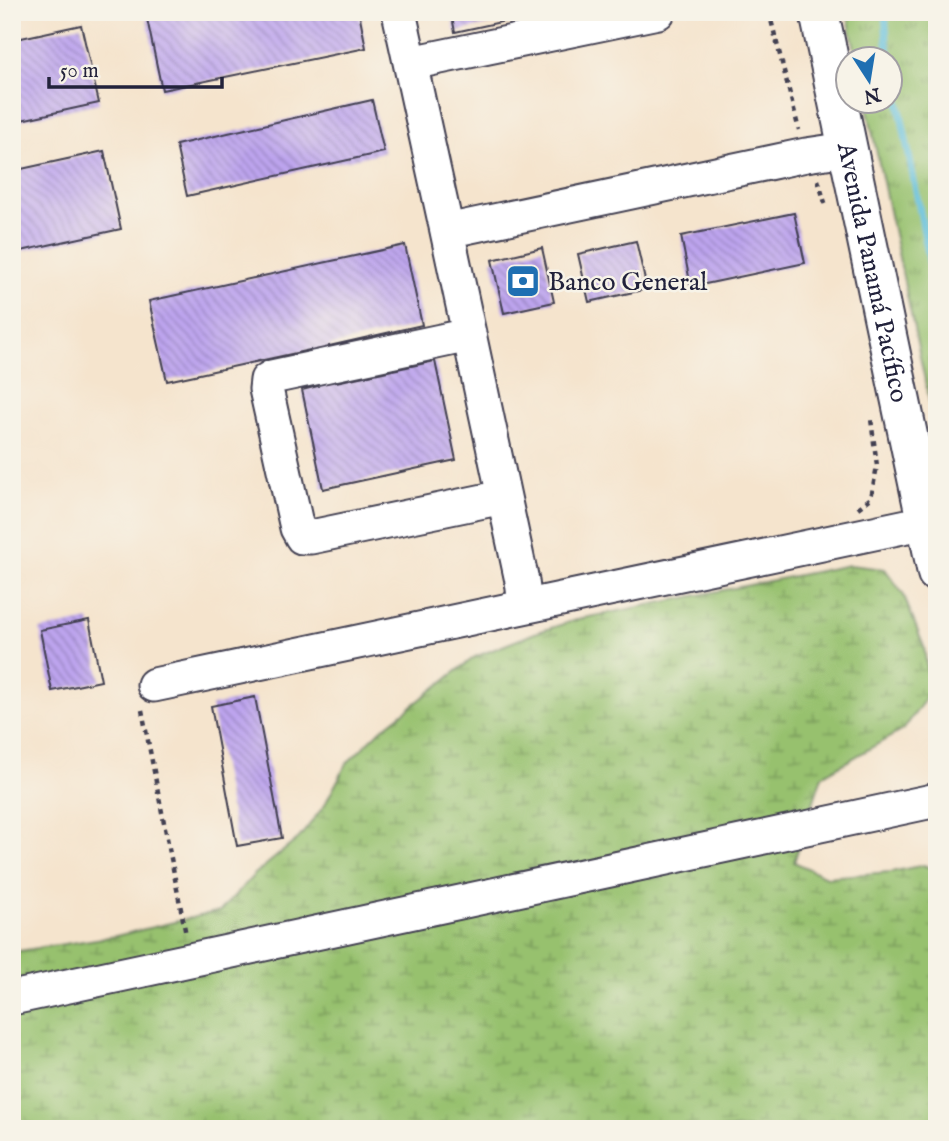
<svg xmlns="http://www.w3.org/2000/svg" width="949" height="1141" viewBox="0 0 949 1141" font-family="'IM FELL English',serif">
<style>
.grass{fill:url(#grass-tufts);stroke:#5c7254;stroke-width:2}
.wetland{fill:url(#wetland-marsh);stroke:#5c7254;stroke-width:2}
.lines{fill:none;stroke-linecap:round;stroke-linejoin:round}
.stream{stroke:#5cbdda;stroke-width:7}
.building{fill:url(#building-back-hatch)}
.minor-casing{stroke:#423f51;stroke-width:37}
.major-casing{stroke:#423f51;stroke-width:42}
.path{stroke:#423f51;stroke-width:4.5;stroke-dasharray:5 5;stroke-linecap:butt}
.minor{stroke:#fff;stroke-width:33}
.major{stroke:#fff;stroke-width:38}
.labels{text-anchor:middle;stroke-width:5;stroke-linejoin:round;paint-order:stroke}
.street-label{font-size:26px;fill:#22223b;stroke:#f7f3e8}
.poi-label{font-size:26px;fill:#22223b;stroke:#f7f3e8;text-anchor:start}
</style>
<defs>
<pattern id="grass-tufts" width="24" height="20" patternUnits="userSpaceOnUse" patternTransform="scale(1.75)"><rect width="24" height="20" fill="#97c16e"/><path d="M3 7l-1-3M5 7V3M7 7l1-3M15 17l-1-3M17 17v-4M19 17l1-3" fill="none" stroke="#7b9c5c"/></pattern>
<pattern id="wetland-marsh" width="20" height="14" patternUnits="userSpaceOnUse" patternTransform="scale(1.75)"><rect width="20" height="14" fill="#97c16e"/><path d="M1 5h8M5 5V1M11 12h8M15 12V8" fill="none" stroke="#7b9c5c"/></pattern>
<pattern id="building-back-hatch" width="6" height="6" patternUnits="userSpaceOnUse" patternTransform="scale(1.75)"><rect width="6" height="6" fill="#bda4ee"/><path d="M-1 5l2 2M0 0l6 6M5-1l2 2" fill="none" stroke="#9985c2"/></pattern>
</defs>
<rect width="100%" height="100%" fill="#f7f3e8"/>
<filter id="ink" filterUnits="userSpaceOnUse"><feTurbulence type="fractalNoise" baseFrequency=".0143" numOctaves="2"/><feDisplacementMap in="SourceGraphic" scale="14" xChannelSelector="R" yChannelSelector="G"/><feConvolveMatrix kernelMatrix="1 2 1 2 8 2 1 2 1" color-interpolation-filters="sRGB"/></filter>
<filter id="wash" filterUnits="userSpaceOnUse"><feTurbulence type="fractalNoise" baseFrequency=".00686" numOctaves="4" result="noise"/><feDisplacementMap in="SourceGraphic" scale="28" xChannelSelector="R" yChannelSelector="G"/><feGaussianBlur stdDeviation="1.57" result="paint"/><feColorMatrix in="noise" values="0 0 0 0 0 0 0 0 0 0 0 0 0 0 0 0 0 1.4 0 .05"/><feComposite in="paint" operator="in"/></filter>
<g filter="url(#wash)">
<rect width="100%" height="100%" fill="#f5e4cd"/>
<path class="grass" d="M 847,12 L 937,12 L 937,437 L 866,102 L 890,102 L 890,60 L 857,59 Z"/>
<path class="wetland" d="M 849,565 L 885,569 L 903,594 L 924,647 L 930,692 L 904,729 L 822,776 L 794,862 L 826,877 L 891,872 L 924,865 L 937,871 L 937,1129 L 12,1129 L 12,952 L 116,936 L 220,911 L 255,874 L 299,838 L 324,806 L 347,763 L 381,730 L 475,657 L 535,633 L 579,619 Z"/>
<g class="lines">
<path class="stream" d="M 885,12 L 887,42 L 937,299"/>
</g>
<g id="blocks">
<path class="building" d="M 154,12 L 359,12 L 366,48 L 162,90 L 146,14 Z
M 451,12 L 541,12 L 542,13 L 455,32 Z
M 81,25 L 99,103 L 12,122 L 12,40 Z
M 372,100 L 384,152 L 187,196 L 176,145 Z
M 104,151 L 121,229 L 12,253 L 12,171 Z
M 794,213 L 805,263 L 691,287 L 681,236 Z
M 636,241 L 647,289 L 589,302 L 578,254 Z
M 405,245 L 422,325 L 329,346 L 336,382 L 435,361 L 456,460 L 323,489 L 302,390 L 318,386 L 310,350 L 167,381 L 149,301 Z
M 542,248 L 554,302 L 504,313 L 492,260 Z
M 89,620 L 101,681 L 52,691 L 40,630 Z
M 255,697 L 282,838 L 237,846 L 211,706 Z"/>
</g>
</g>
<g filter="url(#ink)">
<use href="#blocks" fill-opacity="0" stroke="#423f51" stroke-width="2"/>
<g class="lines">
<g class="minor-casing">
<path id="minor" d="M 399,12 L 447,231
M 411,63 L 658,12
M 469,335 L 272,377 L 267,380 L 266,389 L 297,528 L 302,537 L 311,537 L 503,497
M 525,605 L 522,581 L 447,231 L 806,155 L 847,149
M 154,685 L 926,522
M 12,998 L 937,800"/>
</g>
<g class="major-casing">
<g id="major">
<path id="s1" d="M 819,12 L 937,573"/>
</g>
</g>
<path class="path" d="M 769,12 L 799,130
M 818,180 L 826,206
M 858,508 L 871,498 L 877,466 L 871,419
M 142,710 L 186,935"/>
<use href="#minor" class="minor"/>
<use href="#major" class="major"/>
</g>
</g>
<defs>
<g id="bank-square" transform="scale(1.75)"><rect x="-9" y="-9" width="18" height="18" rx="4" fill="#1f6fb2" stroke="#f7f3e8"/><path d="M-6-4H6V4H-6ZM0-2.3a2.3 2.3 0 1 0 0 4.6a2.3 2.3 0 1 0 0-4.6Z" fill="#fff"/></g>
</defs>
<g fill-rule="evenodd">
<use href="#bank-square" x="523" y="281"/>
</g>
<g class="labels">
<g class="street-label">
<text dy="9" stroke="none"><textPath href="#s1" startOffset="266">Avenida Panamá Pacífico</textPath></text>
</g>
<g class="poi-label">
<text x="548" y="290">Banco General</text>
</g>
</g>
<rect width="949" height="1141" fill="none" stroke="#f7f3e8" stroke-width="42"/>
<g transform="translate(869 80) rotate(168)"><circle r="33" fill="#f7f3e8" stroke="#a29fa3" stroke-width="2"/>
<path d="M0-5L12 26L0 18L-12 26Z" fill="#1f6fb2"/>
<text y="-10" font-size="19" font-weight="bold" text-anchor="middle" fill="#22223b">N</text>
</g>
<path d="M49 77v10h173v-10" fill="none" stroke="#22223b" stroke-width="3.5"/>
<text x="60" y="77" font-size="21" fill="#22223b" stroke="#f7f3e8" stroke-width="5" paint-order="stroke">50 m</text>
</svg>
